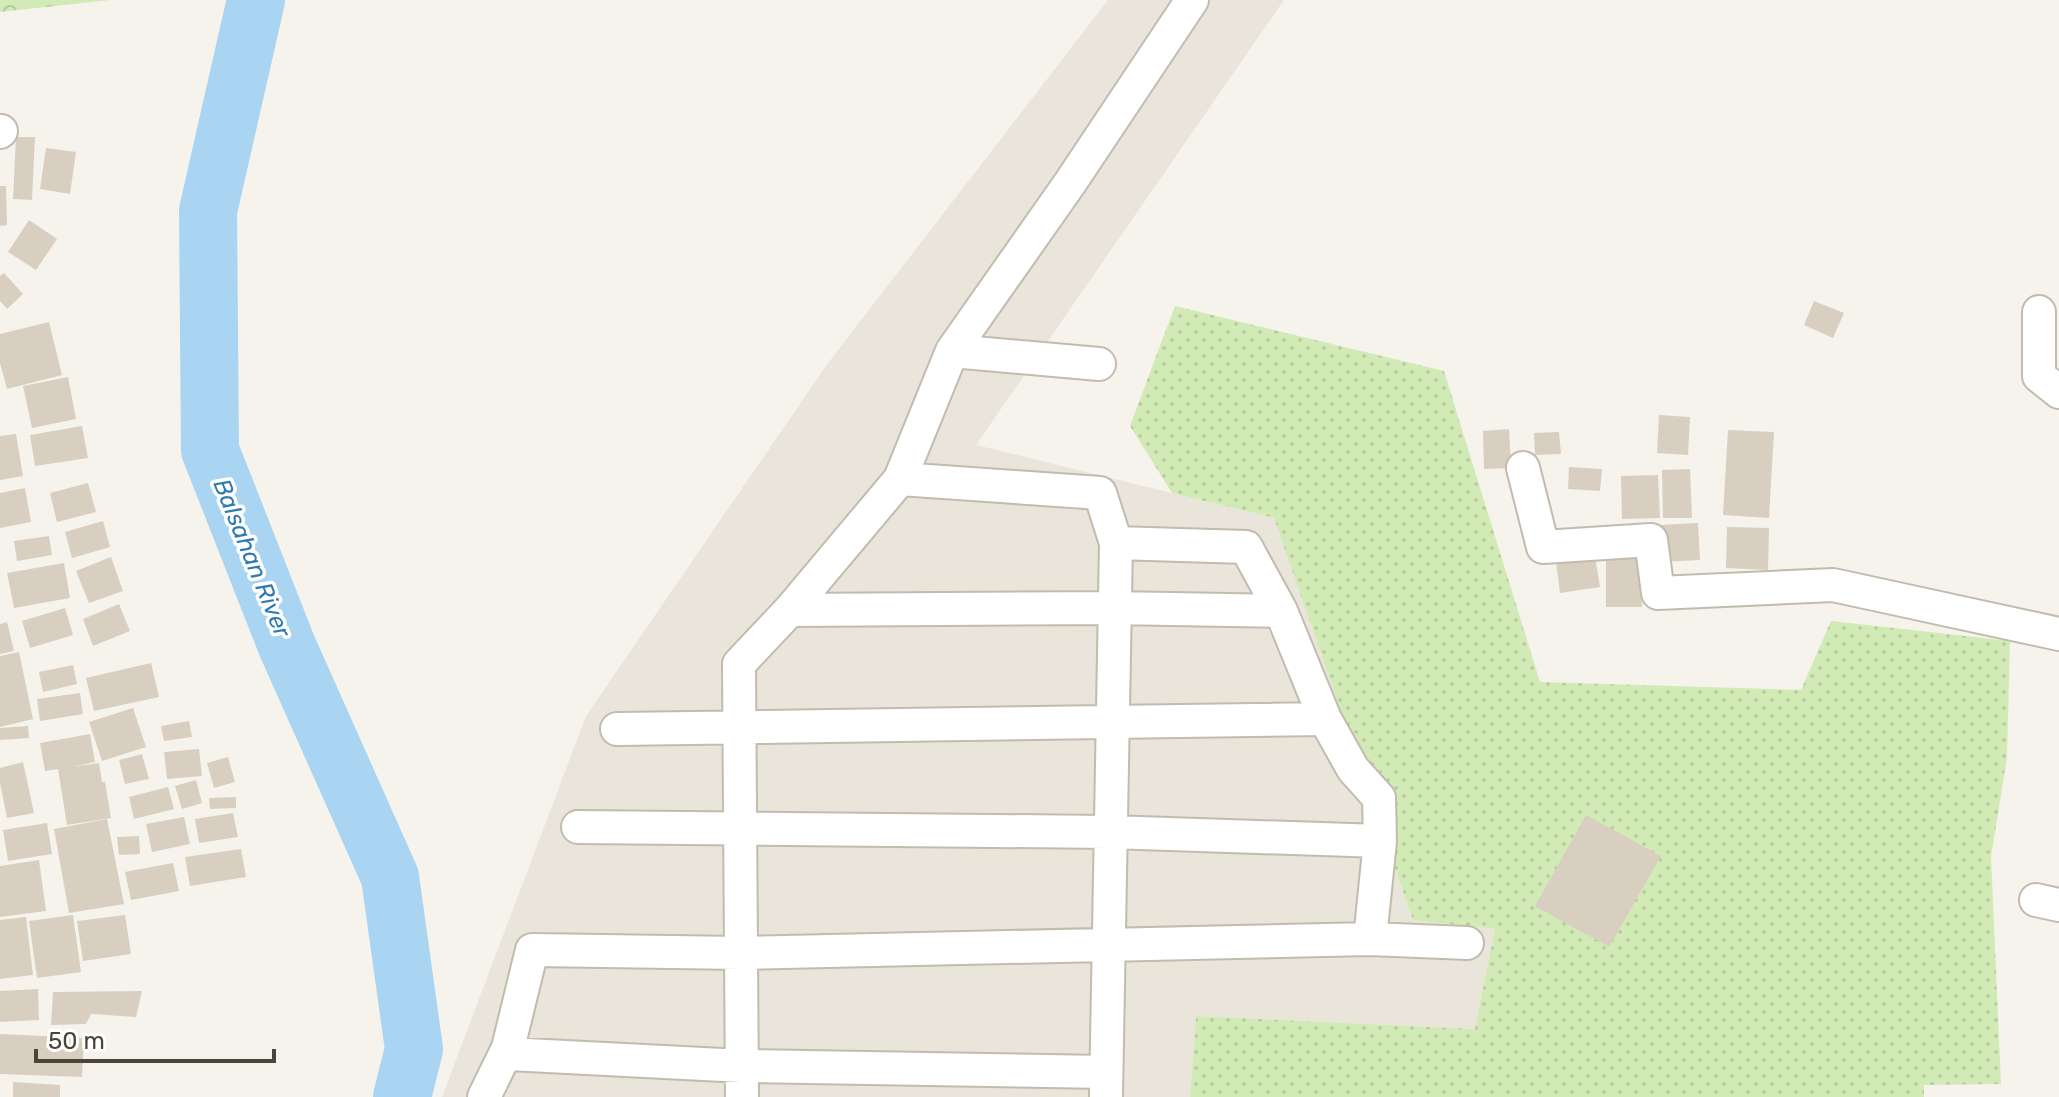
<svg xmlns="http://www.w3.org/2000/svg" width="2059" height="1097" viewBox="0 0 2059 1097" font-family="Rubik,sans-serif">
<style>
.residential{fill:#eae5da}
.grass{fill:url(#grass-dots)}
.forest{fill:url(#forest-crowns)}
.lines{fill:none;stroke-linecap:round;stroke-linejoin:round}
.river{stroke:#a9d4f2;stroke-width:58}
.building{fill:#d8cfc1}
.minor-casing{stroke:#c2bbae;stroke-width:36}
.minor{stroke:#fff;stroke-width:32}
.labels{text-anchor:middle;stroke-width:7;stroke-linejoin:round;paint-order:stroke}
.water-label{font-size:24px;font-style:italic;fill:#2e7ab2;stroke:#fff}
</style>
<defs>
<pattern id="grass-dots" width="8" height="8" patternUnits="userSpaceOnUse" patternTransform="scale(2)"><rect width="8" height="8" fill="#d2eab5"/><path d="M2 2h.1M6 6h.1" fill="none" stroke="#b6ca9c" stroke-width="1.8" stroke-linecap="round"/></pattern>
<pattern id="forest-crowns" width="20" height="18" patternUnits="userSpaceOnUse" patternTransform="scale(2)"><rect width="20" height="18" fill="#d2eab5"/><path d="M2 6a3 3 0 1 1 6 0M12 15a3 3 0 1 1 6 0" fill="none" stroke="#b6ca9c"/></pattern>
</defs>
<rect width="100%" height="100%" fill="#f6f3ec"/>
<path class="residential" d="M 1108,0 L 1284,0 L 976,445 L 1274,518 L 1413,920 L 1495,929 L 1476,1029 L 1196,1016 L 1190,1097 L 442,1097 L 586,716 L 828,363 Z"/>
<path class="grass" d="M 1175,306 L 1444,371 L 1540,682 L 1801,690 L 1831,621 L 2010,641 L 2007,757 L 1991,857 L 2001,1084 L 1924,1085 L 1924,1097 L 1190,1097 L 1196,1016 L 1475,1029 L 1495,929 L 1413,920 L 1274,518 L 1172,493 L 1130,426 Z"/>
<path class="forest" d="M 0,0 L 110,0 L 0,12 Z"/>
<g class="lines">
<path class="river" d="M 256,0 L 208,211 L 210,450 L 287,646 L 390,877 L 414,1049 L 402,1097"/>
</g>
<path class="building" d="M 16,137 L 35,137 L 32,200 L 13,199 Z
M 46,148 L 76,152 L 70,194 L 40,189 Z
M 0,186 L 6,186 L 7,225 L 0,226 Z
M 29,220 L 57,239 L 36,270 L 8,252 Z
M 4,273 L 23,294 L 7,309 L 0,301 L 0,276 Z
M 1814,301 L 1844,313 L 1833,338 L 1804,325 Z
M 49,322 L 62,375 L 7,389 L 0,363 L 0,334 Z
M 68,377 L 76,419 L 32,428 L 23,386 Z
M 1659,415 L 1690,417 L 1688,455 L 1657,453 Z
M 82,426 L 88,458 L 35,466 L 30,435 Z
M 1509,429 L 1511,468 L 1484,469 L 1483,431 Z
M 1728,430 L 1774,432 L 1769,518 L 1723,515 Z
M 1559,432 L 1561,454 L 1535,455 L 1534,433 Z
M 16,434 L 23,476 L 0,480 L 0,436 Z
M 1569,467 L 1602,469 L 1600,491 L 1568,489 Z
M 1690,469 L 1692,518 L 1663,518 L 1662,470 Z
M 1658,475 L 1660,518 L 1622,519 L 1621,476 Z
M 88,483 L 96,512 L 57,522 L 50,493 Z
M 25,488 L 31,522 L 0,528 L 0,493 Z
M 103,521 L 110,547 L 72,558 L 65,532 Z
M 1698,523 L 1700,560 L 1662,562 L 1660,525 Z
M 1727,527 L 1769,528 L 1768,570 L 1726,568 Z
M 49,536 L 52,555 L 17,561 L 14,541 Z
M 1606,550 L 1641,551 L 1642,607 L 1606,607 Z
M 111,557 L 123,591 L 89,603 L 76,571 Z
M 1595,557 L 1600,587 L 1560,593 L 1556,562 Z
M 64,563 L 70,598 L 14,608 L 7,573 Z
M 119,604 L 130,631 L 93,646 L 83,619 Z
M 65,608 L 73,635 L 30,648 L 22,621 Z
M 7,622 L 14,651 L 0,654 L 0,624 Z
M 19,652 L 33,719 L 0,727 L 0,656 Z
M 151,663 L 159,697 L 94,711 L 86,678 Z
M 73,665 L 77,684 L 43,692 L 39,672 Z
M 80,693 L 83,714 L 40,721 L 37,699 Z
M 133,708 L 146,747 L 102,761 L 89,722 Z
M 189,721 L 192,737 L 164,741 L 161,726 Z
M 28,726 L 29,738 L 0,740 L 0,728 Z
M 90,734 L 95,762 L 73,767 L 99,763 L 102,782 L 105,782 L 111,818 L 67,825 L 58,769 L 45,771 L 40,743 Z
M 199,749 L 202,776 L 167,779 L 164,752 Z
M 142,754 L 149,779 L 125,784 L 119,760 Z
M 228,757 L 235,782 L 214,788 L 207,763 Z
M 23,762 L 34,813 L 7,818 L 0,783 L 0,768 Z
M 196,780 L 202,803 L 182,809 L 175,786 Z
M 168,787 L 174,809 L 134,819 L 129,797 Z
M 236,797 L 236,808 L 210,809 L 209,798 Z
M 233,813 L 238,837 L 199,843 L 195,819 Z
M 1586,815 L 1661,856 L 1609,947 L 1535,906 Z
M 184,817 L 190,844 L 152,852 L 146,824 Z
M 107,819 L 124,904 L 69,913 L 54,829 Z
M 47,823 L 52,854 L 8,861 L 3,830 Z
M 139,836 L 140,854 L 119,855 L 117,837 Z
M 241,849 L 246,877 L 190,886 L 185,857 Z
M 39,860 L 46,911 L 0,917 L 0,866 Z
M 173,863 L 179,891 L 131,900 L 125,872 Z
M 73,915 L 81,972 L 37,978 L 29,921 Z
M 125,915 L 131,954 L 83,961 L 77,921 Z
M 26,917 L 33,975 L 0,979 L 0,920 Z
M 38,989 L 39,1020 L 0,1022 L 0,991 Z
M 142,991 L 136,1017 L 91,1014 L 86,1024 L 51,1025 L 53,992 Z
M 0,1034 L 84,1038 L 82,1077 L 0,1074 Z
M 13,1082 L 60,1085 L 60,1097 L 13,1097 Z"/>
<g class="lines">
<g class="minor-casing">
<path id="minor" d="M 0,132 L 1,131
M 2039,312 L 2039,376 L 2059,392
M 952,351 L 1099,364
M 1523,468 L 1543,547 L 1651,540 L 1658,593 L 1833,585 L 2059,634
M 900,479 L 1100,493 L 1116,543 L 1106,1097
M 1116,543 L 1246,547 L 1281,611 L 1325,719 L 1353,769 L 1379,798 L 1380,841 L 1370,939
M 790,610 L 1114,608 L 1281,611
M 617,729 L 1325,719
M 578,827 L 1110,832 L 1380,841
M 2036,900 L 2059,905
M 506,1054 L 742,1066 L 1106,1072
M 484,1097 L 508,1048 L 532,950 L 741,953 L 1370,939 L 1467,943
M 742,1097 L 739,664 L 790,610 L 900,479 L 952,351 L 1070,183 L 1192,0"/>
</g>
<use href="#minor" class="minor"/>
</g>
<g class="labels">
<g class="water-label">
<text transform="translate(252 558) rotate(68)" y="8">Balsahan River</text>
</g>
</g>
<path d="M36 1049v12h238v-12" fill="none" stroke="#4b4439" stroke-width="4"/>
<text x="48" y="1049" font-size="24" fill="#4b4439" stroke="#ffffff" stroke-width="6" paint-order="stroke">50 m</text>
</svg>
